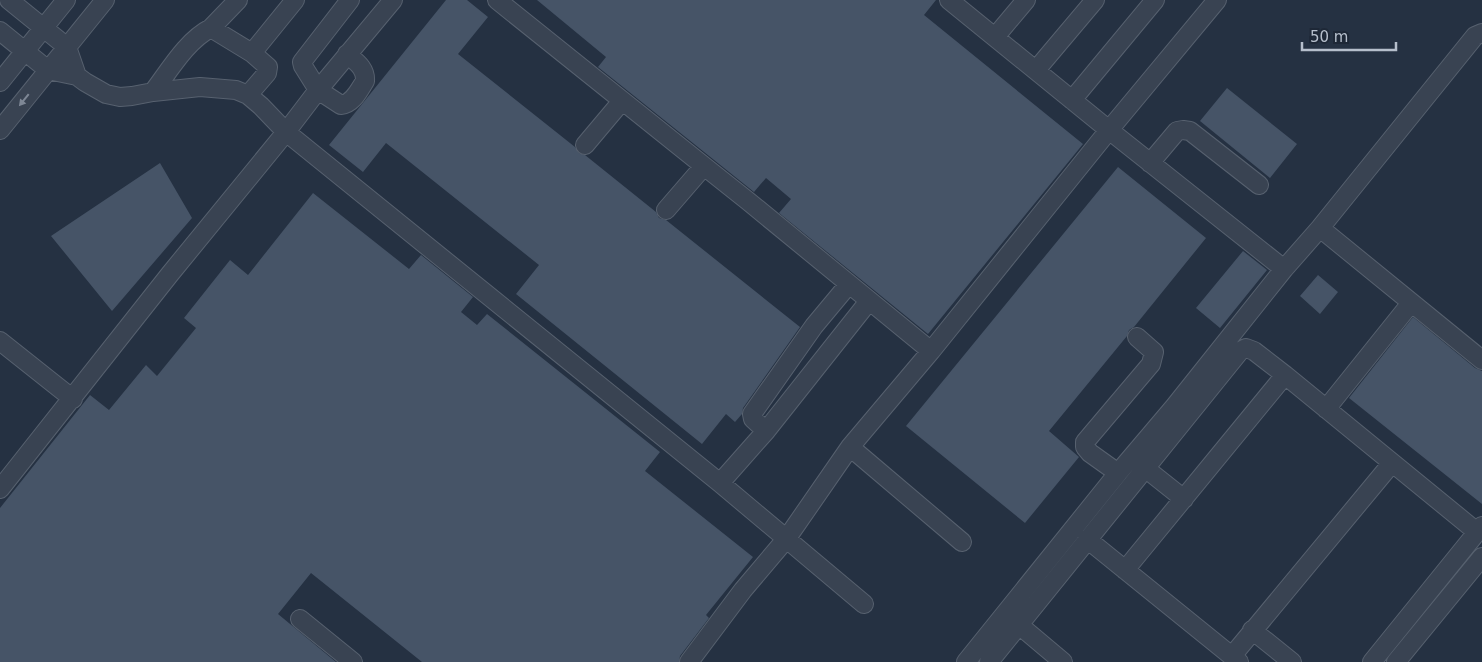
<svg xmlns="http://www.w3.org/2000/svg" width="1482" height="662" viewBox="0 0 1482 662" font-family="'DejaVu Sans',sans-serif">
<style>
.building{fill:#465467}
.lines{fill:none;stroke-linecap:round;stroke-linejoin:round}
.minor-casing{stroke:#57616f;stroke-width:20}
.minor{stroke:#394352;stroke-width:18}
.oneway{fill:#7e8795}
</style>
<rect width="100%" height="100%" fill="#253142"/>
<path class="building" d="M 446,0 L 467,0 L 488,17 L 458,54 L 575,147 L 579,153 L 585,155 L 656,212 L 659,218 L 666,220 L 800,327 L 743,408 L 742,414 L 735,422 L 726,414 L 702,444 L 516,294 L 539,265 L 386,143 L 363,172 L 329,145 Z
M 537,0 L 936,0 L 924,15 L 1083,144 L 928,334 L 779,213 L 791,199 L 766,178 L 754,192 L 598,67 L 606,57 Z
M 1227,88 L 1297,144 L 1270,178 L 1200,121 Z
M 160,163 L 192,218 L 112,311 L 51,236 Z
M 1118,167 L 1206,238 L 1134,327 L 1129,330 L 1127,336 L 1049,431 L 1079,457 L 1025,523 L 906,426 Z
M 313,193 L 409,269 L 421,255 L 473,297 L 461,312 L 477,325 L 487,314 L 660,452 L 645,471 L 753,557 L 706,615 L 709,618 L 680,656 L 679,662 L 422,662 L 311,573 L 278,614 L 336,662 L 0,662 L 0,508 L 90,395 L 109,410 L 146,365 L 157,376 L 196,328 L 184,318 L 230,260 L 248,275 Z
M 1243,251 L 1267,270 L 1220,328 L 1196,308 Z
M 1318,275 L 1338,292 L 1320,314 L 1300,296 Z
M 1413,317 L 1475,368 L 1482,371 L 1482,504 L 1349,398 Z"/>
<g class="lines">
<g class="minor-casing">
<path id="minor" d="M 9,0 L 67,47 L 77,76
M 497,0 L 704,166 L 748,201 L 931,351
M 949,0 L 1109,130 L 1284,269
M 211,28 L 238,0
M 0,31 L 48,70 L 77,76 L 85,82 L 106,94 L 120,97 L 132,96 L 153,92 L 200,87 L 236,90 L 248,95 L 261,106 L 286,132 L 720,483 L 864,604
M 995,37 L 1026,0
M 252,53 L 295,0
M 347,54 C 356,62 366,68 365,81 C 359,90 353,104 341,105 L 318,90 L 303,66 L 302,62 L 350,0
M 1036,70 L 1095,0
M 0,82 L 66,0
M 153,92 C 169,71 187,40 211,28 L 252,53 L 268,67 L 267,73 L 248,95
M 1072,100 L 1155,0
M 0,130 L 105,0
M 585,145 L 622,101
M 1150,163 L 1177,131 L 1183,130 L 1190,131 L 1259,185
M 666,210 L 704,166
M 1320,228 L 1482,360
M 0,341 L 73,399
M 1326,409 L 1411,303
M 766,431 L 753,419 L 752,414 L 814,326 L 849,284
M 850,447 L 962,542
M 1145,468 L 1184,499
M 1118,473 L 1090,453 L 1085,447 L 1085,442 L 1151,364 L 1154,352 L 1137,337
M 720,483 L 766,431 L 869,301
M 0,489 L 170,274 L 286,132 L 318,90 L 393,0
M 1087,539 L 1239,662
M 1125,570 L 1285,375
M 300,619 L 353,662
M 1019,625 L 1063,662
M 1252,630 L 1292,662
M 1232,656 L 1392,463
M 689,662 L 743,590 L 787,538 L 850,447 L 931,351 L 1109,130 L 1217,0
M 966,662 L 1118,473 L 1174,407 L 1284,269 L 1320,228 L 1475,36 L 1482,33
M 989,662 L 1240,351 L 1246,348 L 1254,351 L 1285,375 L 1477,532
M 1372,662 L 1482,526
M 1396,662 L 1482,557"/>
</g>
<use href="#minor" class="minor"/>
</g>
<defs><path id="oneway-solid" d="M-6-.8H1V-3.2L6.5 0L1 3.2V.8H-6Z" transform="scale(1.25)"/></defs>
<use class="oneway" href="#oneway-solid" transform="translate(24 100) rotate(129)"/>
<path d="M1302 42v8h94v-8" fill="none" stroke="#b6bfcc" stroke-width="2.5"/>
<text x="1310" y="42" font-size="15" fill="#b6bfcc" stroke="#1e2837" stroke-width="4" paint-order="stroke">50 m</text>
</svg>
